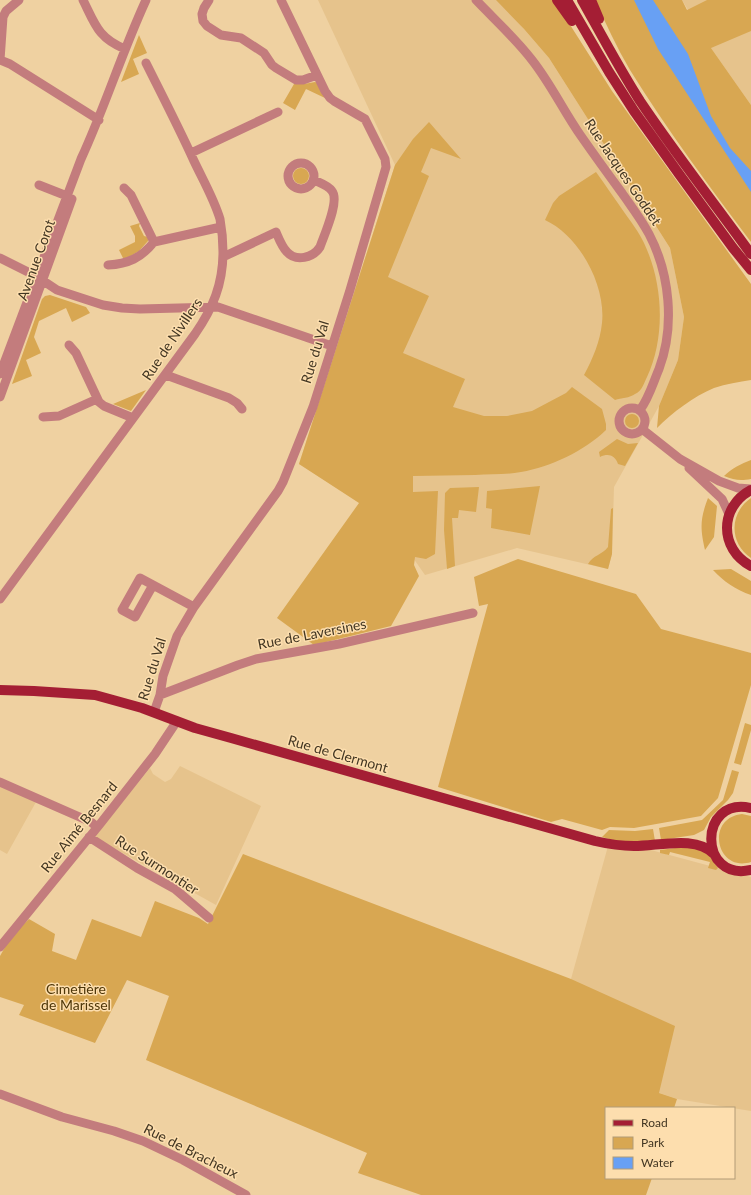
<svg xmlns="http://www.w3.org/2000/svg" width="751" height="1195" viewBox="0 0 751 1195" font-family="Lato,sans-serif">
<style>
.built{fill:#e6c38c}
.green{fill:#d8a752}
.water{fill:#68a0f4}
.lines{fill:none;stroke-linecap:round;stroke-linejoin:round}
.minor{stroke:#c37c7d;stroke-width:9}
.major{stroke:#a41e34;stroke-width:10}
.labels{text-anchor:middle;stroke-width:3;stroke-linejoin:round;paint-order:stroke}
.street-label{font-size:14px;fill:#423622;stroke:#fddeae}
.park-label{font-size:14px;fill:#4d3608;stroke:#fddeae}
</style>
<rect width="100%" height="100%" fill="#efd1a1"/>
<path class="built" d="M 318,0 L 499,0 L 549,58 L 670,248 L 684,317 L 678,360 L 659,406 L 614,487 L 612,554 L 608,569 L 517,548 L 425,575 L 386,519 L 299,464 L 395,165 Z
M 682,0 L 751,0 L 751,105 L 711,48 Z
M 180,766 L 261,806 L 216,905 L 94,837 L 150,768 L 153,774 L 165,782 L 171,779 Z
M 0,786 L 36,802 L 7,854 L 0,850 Z
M 610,839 L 751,877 L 751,1111 L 677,1099 L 659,1093 L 571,979 Z"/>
<path class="green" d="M 496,0 L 553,0 L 560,9 L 612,91 L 751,284 L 751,380 C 739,382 726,384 714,388 C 694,396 672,413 657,428 L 659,406 L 678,360 L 684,317 L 670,248 L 549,58 L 524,29 Z
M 595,0 L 682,0 L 687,10 L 707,0 L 751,0 L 751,31 L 711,48 L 751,105 L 751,242 C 709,186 667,130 630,70 C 617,48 606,24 595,0 Z
M 139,35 L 147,53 L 133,59 L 139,74 L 121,82 Z
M 315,82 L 318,83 L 325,98 L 306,89 L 295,110 L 283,103 L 294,84 L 304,84 Z
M 429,122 L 461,159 L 431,148 L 421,172 L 429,176 L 388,277 L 429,296 L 403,353 L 465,379 L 453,407 L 484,416 L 507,416 L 532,411 L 566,393 L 572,387 L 602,409 L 606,424 L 606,430 C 584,451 551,467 521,472 C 506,475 491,474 475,475 C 455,475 434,476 413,476 L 413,492 L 438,491 L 435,554 L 426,559 L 415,557 L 414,565 L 419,576 L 391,626 L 314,645 L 277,618 L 359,503 L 299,464 L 395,165 L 413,139 Z
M293 176a8 8 0 1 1 16 0a8 8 0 1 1-16 0Z
M 596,172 C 606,186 615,199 624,212 C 631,222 639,232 644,243 C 663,283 666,336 647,377 C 644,383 642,391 635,394 C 630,398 621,398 615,400 L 584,375 C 593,358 600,342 602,323 C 606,286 580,236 545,220 L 553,203 L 559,196 Z
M 140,223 L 139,226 L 144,236 L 148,237 L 148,241 L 139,251 L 124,260 L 119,250 L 135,242 L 135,236 L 130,226 Z
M 50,295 L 86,307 L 90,313 L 72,322 L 66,308 L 39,321 L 34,337 L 41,353 L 26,360 L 32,376 L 12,384 L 42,299 L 45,296 Z
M 146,390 L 131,411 L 113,404 Z
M625 421a7 7 0 1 1 14 0a7 7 0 1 1-14 0Z
M 617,439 L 628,444 L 638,443 L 625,466 L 618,464 C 615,455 608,453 600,457 L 599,452 Z
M 751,460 L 751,479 C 740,481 734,480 724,476 C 732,468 741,464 751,460 Z
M 540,486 L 530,535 L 491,528 L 492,509 L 486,508 L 487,491 Z
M 479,487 L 476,512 L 459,510 L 458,518 L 452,518 L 455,566 L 447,569 L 444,530 L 445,493 L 450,488 Z
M 708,498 L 717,506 L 714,537 L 705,550 C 700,528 700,519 708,498 Z
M 751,498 L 751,558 C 729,543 729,513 751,498 Z
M 613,508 L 612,554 L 608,569 L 588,564 C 593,555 602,555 608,547 L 611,509 Z
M 518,559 L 636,594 L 661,629 L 751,653 L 751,685 L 718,798 L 701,816 L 634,828 L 610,827 L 602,830 L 562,819 L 551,822 L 438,787 L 488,604 L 479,606 L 474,577 Z
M 731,569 L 751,581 L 751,595 C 736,590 723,581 713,570 Z
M 745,723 L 751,725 L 751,730 L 741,765 L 734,763 Z
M 732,770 L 739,772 L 733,793 L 728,800 L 711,817 L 704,830 L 694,835 L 661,840 L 659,828 L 702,820 L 723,800 Z
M 742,814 L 751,816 L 751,862 C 716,873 705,818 742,814 Z
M 653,829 L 655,841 L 617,841 L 602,837 L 609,830 L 635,831 Z
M 683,847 L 697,847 L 709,855 L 718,868 L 716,870 L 708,868 L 710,862 L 670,852 L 669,855 L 660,853 L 660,850 Z
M 243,854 L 571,979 L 675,1026 L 659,1093 L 677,1099 L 674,1108 L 606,1108 L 606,1178 L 652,1178 L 646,1195 L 421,1195 L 358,1173 L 367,1153 L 146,1060 L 169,996 L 127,980 L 95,1043 L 19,1015 L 24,1005 L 0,997 L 0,956 L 12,935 L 29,919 L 55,934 L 52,951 L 76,960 L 92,919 L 141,937 L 155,901 L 199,918 L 208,924 Z"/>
<path class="water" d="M 634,0 L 653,0 L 688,54 L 711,116 L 730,148 L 751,171 L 751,192 L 658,49 Z"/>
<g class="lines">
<path class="minor" d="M 83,0 C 95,24 98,38 125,49
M 209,0 L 204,8 L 202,14 L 203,21 L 207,26 L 221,35 L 241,38 L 264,53 L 272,65 L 276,68 L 296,80 L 303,80 L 317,75
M 476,0 C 495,20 516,39 532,60 C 551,84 564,112 581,136 C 595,156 608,174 622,193 C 631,206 641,219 649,234 C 670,274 675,326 659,369 C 653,383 649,398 640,410
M 0,60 L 10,64 L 99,120
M 0,60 L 3,17 L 6,11 L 19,0
M 191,153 L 278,112
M288 176a13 13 0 1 1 26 0a13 13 0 1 1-26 0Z
M 39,185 L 67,196
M 124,188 L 131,195 L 154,242 L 221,227
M 223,257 L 276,232 C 279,239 282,247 287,252 C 296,262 313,258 320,247 C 324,235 340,201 332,191 C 328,185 320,183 314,180
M 0,258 L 36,276 L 57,290 L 103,305 L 122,308 L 140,309 L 218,307 L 332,346
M 108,265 C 128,264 141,258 154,242
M 69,345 L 76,353 L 99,402 L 104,406 L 133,418
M 0,374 L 81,159 C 105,107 122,52 146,0
M 166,375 L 229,398 L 237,403 L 242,409
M 0,397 L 72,199
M619 421a13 13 0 1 1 26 0a13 13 0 1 1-26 0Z
M 43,417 L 59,416 L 97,399
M 642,429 L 680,459 L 719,481 L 738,488 L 751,489
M 689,468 L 722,499 L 729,514
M 153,585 L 135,617 L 122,610 L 140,578 L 194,607
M 0,599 L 195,334 C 213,308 223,284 223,252 C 223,241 222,230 220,219 C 214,199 203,180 194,161 C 179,128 162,95 146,63
M 160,695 L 238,665 L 256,659 L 339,644 L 473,613
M 154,712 L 160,695 L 163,676 L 177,636 L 194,607 L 278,491 L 283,482 L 313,407 L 350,290 L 386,167 L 385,159 L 365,119 L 334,101 L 330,98 L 325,91 L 281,0
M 0,782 L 91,822 L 97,827
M 89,837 L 137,868 L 175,889 L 209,918
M 0,947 L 100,824 L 155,754 L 177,721
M 0,1094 L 62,1117 L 114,1131 L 143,1141 L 183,1160 L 246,1195"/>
<path class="major" d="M 557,0 L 572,21
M 567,0 L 609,72 L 634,111 L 679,174 L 733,248 L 751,270
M 582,0 C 601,34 619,68 640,101 C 675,153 714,203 751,254
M 591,0 L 599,19
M 751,490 C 719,507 719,549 751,566
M 0,690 L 34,691 L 95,695 L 142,708 L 195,728 L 231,738 L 595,841 C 608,844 621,846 634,846 C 659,846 696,835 714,854
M 751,808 C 698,796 698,882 751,870"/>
</g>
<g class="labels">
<g class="street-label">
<text transform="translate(623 172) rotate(56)" y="5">Rue Jacques Goddet</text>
<text transform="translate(36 260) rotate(-70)" y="5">Avenue Corot</text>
<text transform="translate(172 339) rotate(-56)" y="5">Rue de Nivillers</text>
<text transform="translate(315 352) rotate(-73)" y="5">Rue du Val</text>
<text transform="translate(312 634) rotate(-11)" y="5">Rue de Laversines</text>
<text transform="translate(152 669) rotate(-73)" y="5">Rue du Val</text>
<text transform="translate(338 754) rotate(16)" y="5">Rue de Clermont</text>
<text transform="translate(79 827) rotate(-51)" y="5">Rue Aimé Besnard</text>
<text transform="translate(157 865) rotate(33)" y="5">Rue Surmontier</text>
<text transform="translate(191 1151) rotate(27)" y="5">Rue de Bracheux</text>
</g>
<g class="park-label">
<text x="76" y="994">Cimetière<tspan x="76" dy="16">de Marissel</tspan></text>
</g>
</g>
<rect x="605" y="1107" width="130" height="72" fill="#fddeae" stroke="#b29b76"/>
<rect x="613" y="1120" width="20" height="6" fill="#a41e34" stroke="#b29b76"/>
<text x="641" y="1127" font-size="12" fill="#423622">Road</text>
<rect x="613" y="1137" width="20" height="12" fill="#d8a752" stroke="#b29b76"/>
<text x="641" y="1147" font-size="12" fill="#423622">Park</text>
<rect x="613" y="1157" width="20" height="12" fill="#68a0f4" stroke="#b29b76"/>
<text x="641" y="1167" font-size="12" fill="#423622">Water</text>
</svg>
